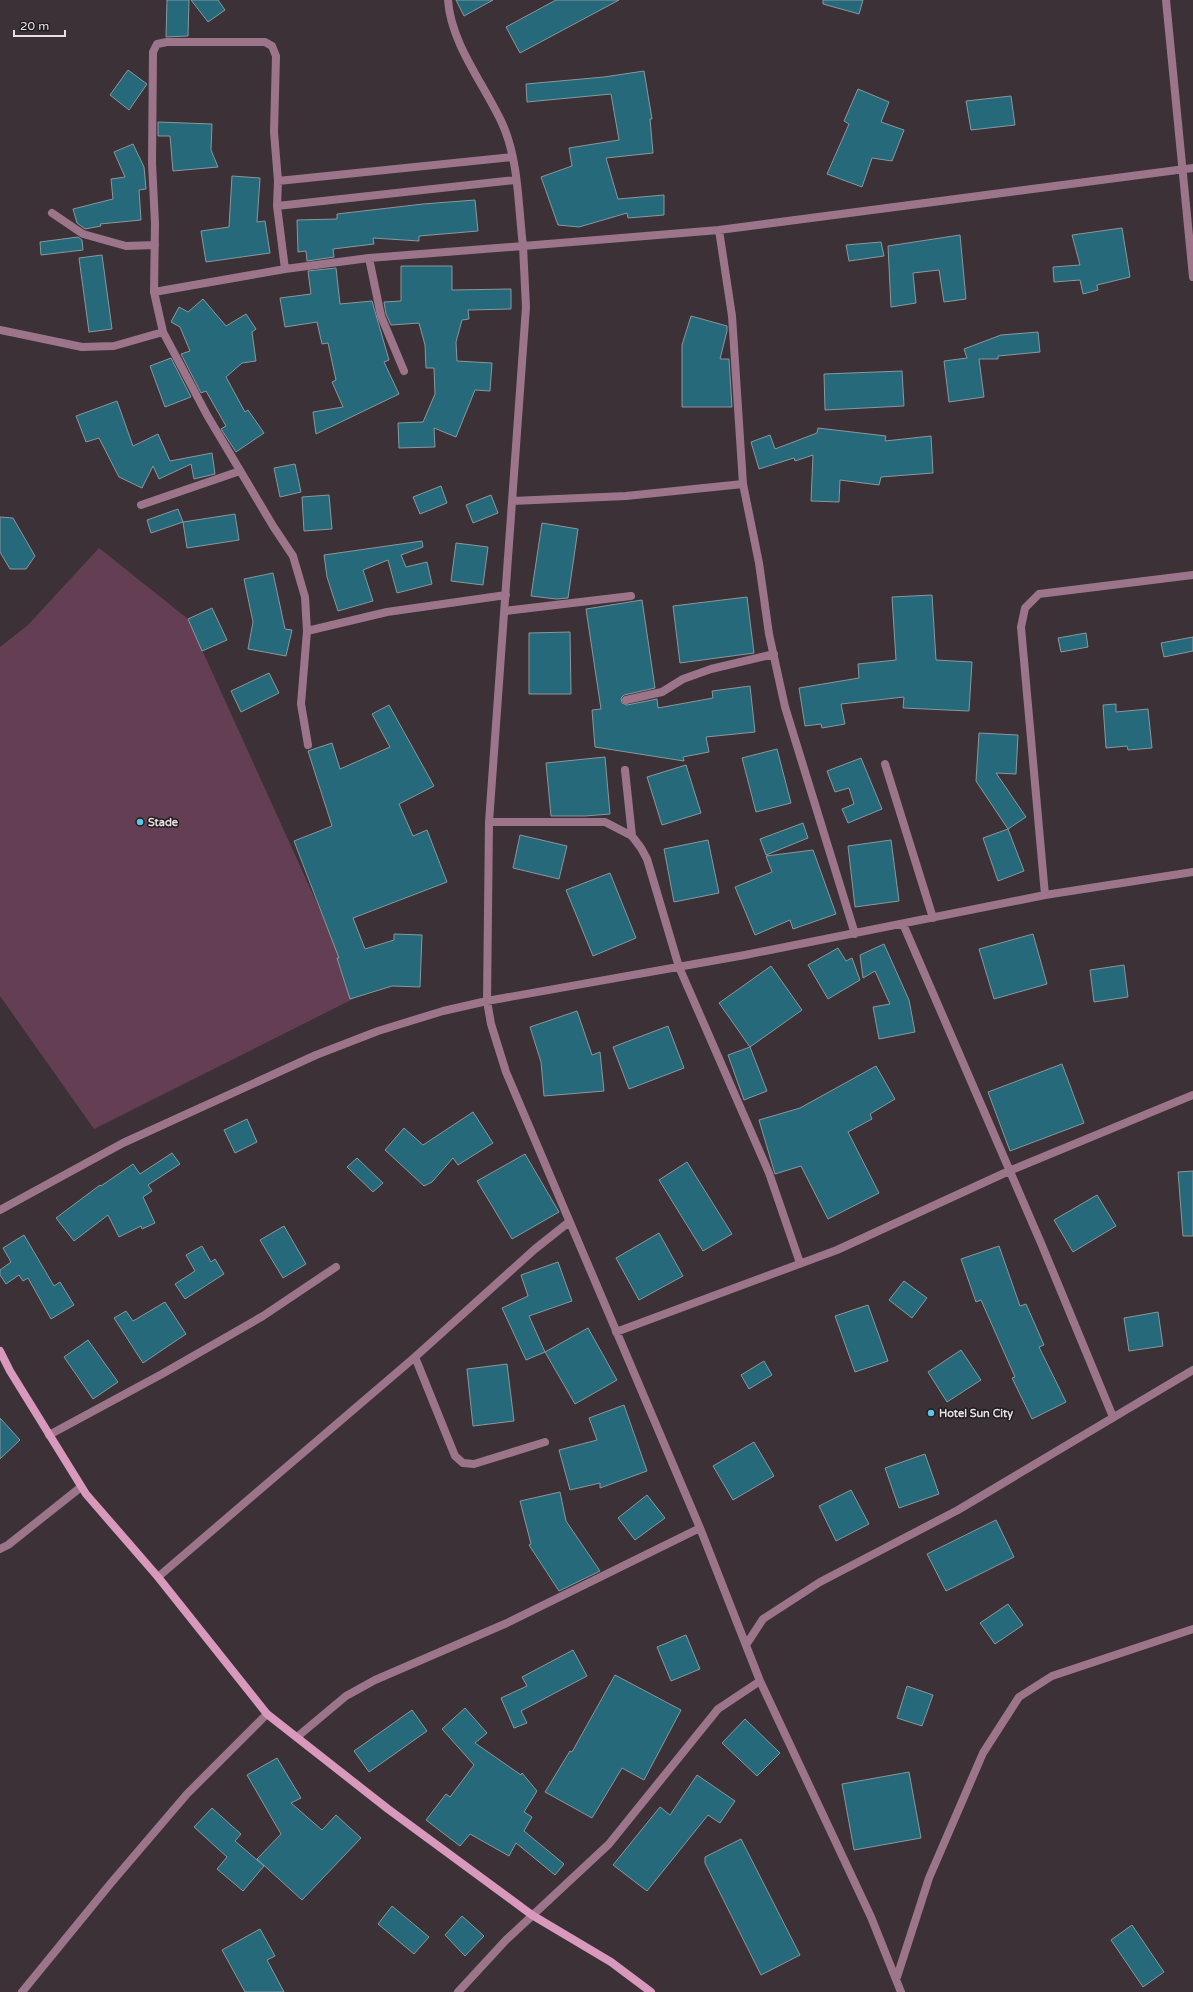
<svg xmlns="http://www.w3.org/2000/svg" width="1193" height="1992" viewBox="0 0 1193 1992" font-family="'Varela Round',sans-serif">
<style>
.green{fill:#643f54}
.building{fill:#26697a;stroke:#89989d}
.lines{fill:none;stroke-linecap:round;stroke-linejoin:round}
.street{stroke:#9d758b;stroke-width:8}
.secondary{stroke:#d899bc;stroke-width:8}
.poi-dot{fill:#5ac8e5;stroke:#201b1d;stroke-width:1.5}
.labels{text-anchor:middle;stroke-width:3;stroke-linejoin:round;paint-order:stroke}
.poi-label{font-size:11px;font-weight:bold;fill:#e6dfe3;stroke:#201b1d;text-anchor:start}
</style>
<rect width="100%" height="100%" fill="#3c3137"/>
<path class="green" d="M 99,548 L 188,619 L 359,996 L 94,1129 L 0,996 L 0,647 L 28,625 Z"/>
<path class="building" d="M 167,0 L 189,0 L 188,36 L 166,37 Z
M 191,0 L 218,0 L 225,10 L 208,22 Z
M 456,0 L 493,0 L 464,16 Z
M 556,0 L 619,0 L 520,53 L 506,27 Z
M 823,0 L 863,0 L 859,14 L 823,4 Z
M 128,70 L 147,84 L 129,110 L 110,95 Z
M 644,71 L 652,119 L 650,119 L 653,153 L 606,158 L 618,199 L 664,195 L 664,215 L 628,218 L 627,213 L 579,227 L 558,225 L 541,177 L 572,166 L 569,148 L 619,140 L 611,94 L 527,102 L 526,84 L 604,77 Z
M 858,89 L 889,102 L 881,122 L 904,130 L 892,161 L 872,158 L 862,187 L 827,174 L 849,124 L 844,121 Z
M 1011,96 L 1015,125 L 971,130 L 966,101 Z
M 158,122 L 212,124 L 211,150 L 218,167 L 173,171 L 170,136 L 158,136 Z
M 133,144 L 144,167 L 146,189 L 139,190 L 141,220 L 100,224 L 101,226 L 85,229 L 77,223 L 73,209 L 113,199 L 111,179 L 125,177 L 114,152 Z
M 232,176 L 260,178 L 257,222 L 265,221 L 270,253 L 206,262 L 201,231 L 229,227 Z
M 475,200 L 478,231 L 419,236 L 419,241 L 373,238 L 374,244 L 333,249 L 334,257 L 307,261 L 306,251 L 298,252 L 297,220 L 337,219 L 337,214 L 423,204 Z
M 1122,228 L 1130,277 L 1097,285 L 1098,290 L 1083,294 L 1080,280 L 1054,282 L 1053,267 L 1080,265 L 1072,235 Z
M 960,235 L 966,299 L 944,302 L 939,270 L 913,273 L 916,303 L 891,307 L 888,246 Z
M 78,237 L 82,240 L 83,250 L 41,255 L 40,242 Z
M 881,242 L 884,256 L 849,261 L 846,245 Z
M 102,255 L 112,329 L 89,332 L 79,258 Z
M 401,266 L 452,266 L 452,290 L 511,289 L 511,309 L 468,310 L 469,319 L 462,320 L 456,342 L 457,361 L 492,363 L 490,391 L 475,390 L 456,437 L 434,428 L 435,447 L 399,448 L 398,423 L 423,422 L 435,394 L 434,368 L 426,368 L 425,345 L 419,323 L 391,325 L 386,314 L 384,302 L 401,301 Z
M 336,268 L 340,304 L 372,301 L 389,360 L 384,362 L 399,394 L 316,434 L 313,412 L 343,407 L 332,382 L 336,380 L 328,343 L 322,344 L 317,322 L 285,327 L 280,298 L 311,294 L 308,271 Z
M 203,299 L 226,326 L 246,314 L 256,329 L 252,332 L 256,361 L 242,363 L 226,377 L 245,412 L 248,410 L 264,433 L 236,452 L 221,429 L 226,426 L 206,391 L 201,393 L 181,354 L 190,351 L 180,327 L 171,322 L 179,307 L 188,312 Z
M 691,316 L 727,326 L 727,331 L 720,359 L 729,359 L 732,407 L 682,407 L 682,345 Z
M 1038,332 L 1040,352 L 998,356 L 998,359 L 979,359 L 984,397 L 949,402 L 944,361 L 967,358 L 964,349 L 1001,335 Z
M 171,358 L 191,397 L 165,407 L 150,366 Z
M 902,371 L 904,406 L 825,410 L 824,374 Z
M 117,401 L 133,446 L 158,434 L 170,461 L 212,453 L 215,474 L 194,479 L 191,464 L 159,479 L 153,466 L 142,488 L 119,477 L 99,438 L 86,442 L 76,416 Z
M 818,428 L 886,436 L 885,441 L 931,436 L 933,473 L 881,477 L 879,485 L 840,480 L 839,502 L 811,501 L 813,455 L 795,461 L 794,458 L 759,469 L 751,442 L 770,435 L 775,449 L 817,433 Z
M 295,464 L 301,492 L 280,497 L 274,468 Z
M 441,486 L 447,503 L 420,514 L 413,497 Z
M 329,495 L 332,529 L 304,531 L 302,497 Z
M 491,495 L 498,513 L 473,523 L 466,505 Z
M 178,509 L 183,522 L 151,533 L 147,520 Z
M 235,514 L 239,540 L 187,548 L 183,522 Z
M 0,517 L 13,518 L 35,556 L 26,569 L 10,569 L 0,552 Z
M 542,523 L 578,529 L 568,598 L 556,599 L 531,596 Z
M 422,541 L 423,547 L 401,555 L 406,567 L 427,562 L 432,584 L 397,593 L 388,560 L 363,570 L 373,601 L 338,611 L 327,577 L 324,555 Z
M 456,543 L 488,547 L 483,585 L 451,581 Z
M 273,573 L 285,629 L 292,630 L 286,656 L 248,649 L 253,622 L 244,579 Z
M 932,595 L 936,660 L 972,662 L 969,711 L 903,708 L 904,697 L 841,704 L 845,724 L 822,728 L 821,724 L 805,726 L 799,688 L 859,678 L 858,664 L 896,660 L 892,597 Z
M 747,597 L 754,653 L 680,663 L 673,606 Z
M 642,600 L 655,688 L 624,695 L 621,698 L 622,703 L 627,705 L 657,699 L 658,708 L 713,698 L 712,691 L 750,686 L 755,732 L 706,737 L 709,752 L 683,757 L 684,761 L 595,747 L 592,710 L 601,709 L 586,609 Z
M 212,608 L 227,640 L 202,651 L 188,619 Z
M 570,632 L 571,694 L 529,694 L 529,633 Z
M 1086,633 L 1088,647 L 1061,652 L 1058,638 Z
M 1193,637 L 1193,651 L 1164,657 L 1161,643 Z
M 269,673 L 279,693 L 241,712 L 231,691 Z
M 1116,704 L 1116,712 L 1148,709 L 1152,748 L 1128,750 L 1127,746 L 1106,748 L 1103,705 Z
M 389,705 L 434,786 L 399,804 L 413,836 L 427,830 L 447,882 L 353,918 L 365,949 L 394,940 L 394,934 L 422,935 L 420,987 L 392,986 L 350,999 L 337,958 L 339,958 L 294,841 L 332,826 L 308,751 L 332,743 L 340,769 L 390,747 L 372,714 Z
M 979,733 L 1018,735 L 1016,774 L 996,773 L 1026,817 L 1008,829 L 976,781 Z
M 777,749 L 791,803 L 756,812 L 742,758 Z
M 605,757 L 610,814 L 585,816 L 551,816 L 546,763 Z
M 861,758 L 882,809 L 848,823 L 842,809 L 854,804 L 849,788 L 835,792 L 827,771 Z
M 686,765 L 701,813 L 662,825 L 647,777 Z
M 803,823 L 808,838 L 766,855 L 760,839 Z
M 1008,829 L 1024,871 L 998,881 L 983,838 Z
M 520,835 L 567,846 L 559,879 L 513,868 Z
M 708,840 L 719,893 L 674,902 L 664,849 Z
M 891,840 L 899,901 L 855,907 L 848,846 Z
M 813,850 L 836,914 L 793,929 L 790,920 L 755,935 L 735,887 L 772,872 L 766,856 Z
M 610,873 L 636,938 L 593,956 L 566,890 Z
M 1033,934 L 1047,984 L 994,999 L 979,949 Z
M 884,944 L 909,1000 L 915,1032 L 879,1039 L 873,1007 L 890,1004 L 875,971 L 863,978 L 860,955 Z
M 838,948 L 846,961 L 852,958 L 860,980 L 828,999 L 808,965 Z
M 1124,965 L 1128,997 L 1094,1002 L 1090,970 Z
M 771,966 L 802,1010 L 750,1047 L 719,1003 Z
M 577,1011 L 592,1055 L 600,1052 L 604,1091 L 544,1096 L 541,1062 L 530,1027 Z
M 668,1026 L 684,1068 L 629,1089 L 613,1047 Z
M 750,1047 L 767,1091 L 744,1100 L 728,1055 Z
M 1062,1064 L 1084,1123 L 1010,1151 L 988,1092 Z
M 876,1066 L 895,1099 L 870,1114 L 872,1119 L 848,1132 L 879,1193 L 828,1219 L 801,1166 L 775,1174 L 759,1120 L 800,1108 Z
M 473,1112 L 493,1143 L 458,1165 L 453,1158 L 432,1182 L 424,1186 L 385,1150 L 404,1128 L 423,1145 Z
M 247,1119 L 257,1142 L 235,1153 L 224,1130 Z
M 172,1153 L 180,1164 L 148,1185 L 152,1191 L 143,1197 L 155,1223 L 142,1229 L 141,1226 L 119,1237 L 108,1215 L 74,1241 L 56,1218 L 100,1185 L 101,1186 L 133,1164 L 140,1174 Z
M 525,1154 L 559,1212 L 512,1239 L 477,1181 Z
M 357,1158 L 383,1183 L 373,1192 L 347,1167 Z
M 687,1162 L 732,1234 L 703,1251 L 659,1180 Z
M 1193,1171 L 1193,1236 L 1183,1236 L 1178,1172 Z
M 1097,1195 L 1116,1226 L 1073,1252 L 1054,1220 Z
M 284,1226 L 306,1264 L 283,1278 L 260,1240 Z
M 659,1233 L 683,1276 L 639,1300 L 616,1258 Z
M 24,1235 L 54,1286 L 60,1282 L 74,1305 L 51,1319 L 28,1278 L 23,1281 L 19,1275 L 6,1284 L 0,1275 L 0,1270 L 11,1262 L 3,1248 Z
M 202,1246 L 211,1262 L 215,1259 L 224,1274 L 185,1299 L 175,1284 L 195,1271 L 186,1255 Z
M 999,1246 L 1020,1306 L 1026,1304 L 1044,1345 L 1039,1347 L 1066,1402 L 1032,1419 L 1012,1378 L 1015,1377 L 981,1300 L 976,1302 L 961,1259 Z
M 558,1262 L 572,1301 L 529,1316 L 545,1352 L 526,1360 L 502,1308 L 528,1296 L 521,1275 Z
M 904,1281 L 927,1298 L 912,1318 L 889,1300 Z
M 165,1302 L 186,1334 L 143,1363 L 114,1318 L 126,1311 L 133,1321 Z
M 868,1305 L 888,1361 L 855,1372 L 835,1316 Z
M 1158,1312 L 1163,1346 L 1129,1351 L 1124,1318 Z
M 588,1328 L 617,1380 L 575,1404 L 545,1352 Z
M 88,1340 L 118,1382 L 93,1399 L 64,1357 Z
M 961,1350 L 981,1380 L 947,1402 L 928,1372 Z
M 764,1361 L 772,1375 L 749,1389 L 741,1375 Z
M 507,1364 L 514,1421 L 473,1426 L 467,1369 Z
M 624,1405 L 647,1471 L 600,1488 L 600,1483 L 570,1490 L 559,1450 L 597,1440 L 589,1418 Z
M 0,1418 L 20,1440 L 0,1459 Z
M 754,1442 L 774,1476 L 733,1500 L 713,1466 Z
M 925,1454 L 939,1494 L 899,1508 L 885,1468 Z
M 851,1490 L 869,1524 L 836,1541 L 819,1506 Z
M 560,1492 L 566,1521 L 600,1571 L 559,1591 L 529,1545 L 531,1544 L 520,1501 Z
M 647,1495 L 665,1518 L 635,1540 L 618,1518 Z
M 996,1520 L 1014,1557 L 946,1591 L 927,1554 Z
M 1008,1604 L 1023,1625 L 995,1644 L 980,1623 Z
M 686,1635 L 700,1669 L 671,1681 L 657,1647 Z
M 573,1650 L 587,1676 L 521,1711 L 527,1723 L 514,1728 L 501,1698 L 527,1686 L 522,1677 Z
M 615,1675 L 681,1710 L 644,1780 L 622,1768 L 592,1818 L 545,1792 L 570,1751 L 572,1752 Z
M 907,1686 L 933,1695 L 922,1726 L 897,1718 Z
M 465,1708 L 487,1733 L 475,1743 L 521,1775 L 522,1773 L 537,1791 L 524,1812 L 532,1817 L 524,1831 L 564,1864 L 555,1875 L 516,1843 L 509,1856 L 470,1834 L 460,1846 L 426,1820 L 446,1794 L 450,1797 L 474,1765 L 442,1729 Z
M 412,1710 L 427,1731 L 369,1772 L 354,1751 Z
M 745,1719 L 780,1753 L 757,1776 L 722,1743 Z
M 277,1758 L 301,1798 L 291,1803 L 322,1830 L 336,1815 L 361,1838 L 302,1900 L 257,1859 L 281,1834 L 247,1775 Z
M 909,1772 L 921,1838 L 854,1850 L 842,1784 Z
M 697,1775 L 735,1801 L 720,1823 L 708,1815 L 647,1891 L 613,1865 L 660,1807 L 670,1815 Z
M 212,1808 L 241,1834 L 235,1841 L 264,1866 L 243,1891 L 217,1869 L 227,1857 L 194,1827 Z
M 741,1839 L 800,1955 L 761,1975 L 705,1863 L 705,1857 Z
M 392,1906 L 429,1937 L 414,1954 L 378,1924 Z
M 462,1916 L 484,1936 L 465,1956 L 445,1935 Z
M 1132,1925 L 1164,1972 L 1143,1987 L 1111,1940 Z
M 260,1929 L 275,1956 L 267,1960 L 284,1992 L 245,1992 L 222,1950 Z"/>
<g class="lines">
<path class="street" d="M 1166,0 L 1193,277
M 278,181 L 512,157
M 277,206 L 515,180
M 52,213 L 83,234 L 126,246 L 155,245
M 719,230 L 732,316 L 743,484 L 759,563 L 769,634 L 785,707 L 855,934
M 369,258 L 381,316 L 404,371
M 285,269 L 277,206 L 278,181 L 274,132 L 276,56 L 272,46 L 265,42 L 167,42 L 157,44 L 153,52 L 152,163 L 155,223 L 154,292 L 163,332 L 207,415 L 273,526 L 293,556 L 305,597 L 307,631 L 301,704 L 308,745
M 154,292 L 285,269 L 369,258 L 523,246 C 518,206 519,160 502,123 C 484,84 451,44 448,0
M 0,330 L 82,347 L 114,346 L 163,332
M 512,501 L 626,496 L 743,484
M 141,505 L 240,471
M 505,611 L 631,596
M 307,631 L 387,612 L 506,595
M 626,700 L 662,692 L 683,679 L 711,669 L 774,654
M 885,764 L 933,918
M 625,770 L 632,836
M 489,822 L 605,822 L 632,836 L 641,848 L 647,859 L 679,967 L 769,1173 L 800,1263
M 1045,895 L 1021,627 L 1025,608 L 1039,594 L 1193,575
M 903,924 L 1041,1243 L 1113,1417
M 0,1210 L 123,1143 L 316,1055 L 378,1031 L 443,1011 L 487,1001 L 745,955 L 1045,895 L 1193,872
M 616,1332 L 837,1250 L 1009,1171 L 1193,1095
M 415,1357 L 455,1456 L 463,1463 L 474,1464 L 545,1442
M 49,1435 L 162,1374 L 263,1316 L 336,1267
M 0,1549 L 8,1545 L 81,1487
M 158,1577 L 415,1357 L 535,1249 L 569,1222
M 746,1645 L 763,1619 L 820,1582 L 958,1510 L 1193,1370
M 297,1737 L 346,1696 L 375,1680 L 507,1623 L 700,1528
M 897,1977 L 929,1878 L 983,1753 L 1019,1697 L 1052,1676 L 1193,1629
M 22,1992 L 111,1883 L 187,1794 L 267,1714
M 458,1992 L 506,1940 L 609,1844 L 718,1709 L 760,1681
M 901,1992 L 871,1917 L 760,1681 L 700,1528 L 506,1072 L 491,1024 L 487,1001 L 489,822 L 526,307 L 523,246 L 719,230 L 1193,168"/>
<path class="secondary" d="M 0,1351 L 10,1371 L 86,1494 L 158,1577 L 267,1714 L 388,1809 L 532,1915 L 611,1962 L 651,1992"/>
</g>
<g class="poi-dot">
<circle cx="140" cy="822" r="4"/>
<circle cx="931" cy="1413" r="4"/>
</g>
<g class="labels">
<g class="poi-label">
<text x="148" y="826">Stade</text>
<text x="939" y="1417">Hotel Sun City</text>
</g>
</g>
<path d="M14 30v6h51v-6" fill="none" stroke="#e6dfe3" stroke-width="2"/>
<text x="20" y="30" font-size="12" fill="#e6dfe3" stroke="#201b1d" stroke-width="3" paint-order="stroke">20 m</text>
</svg>
